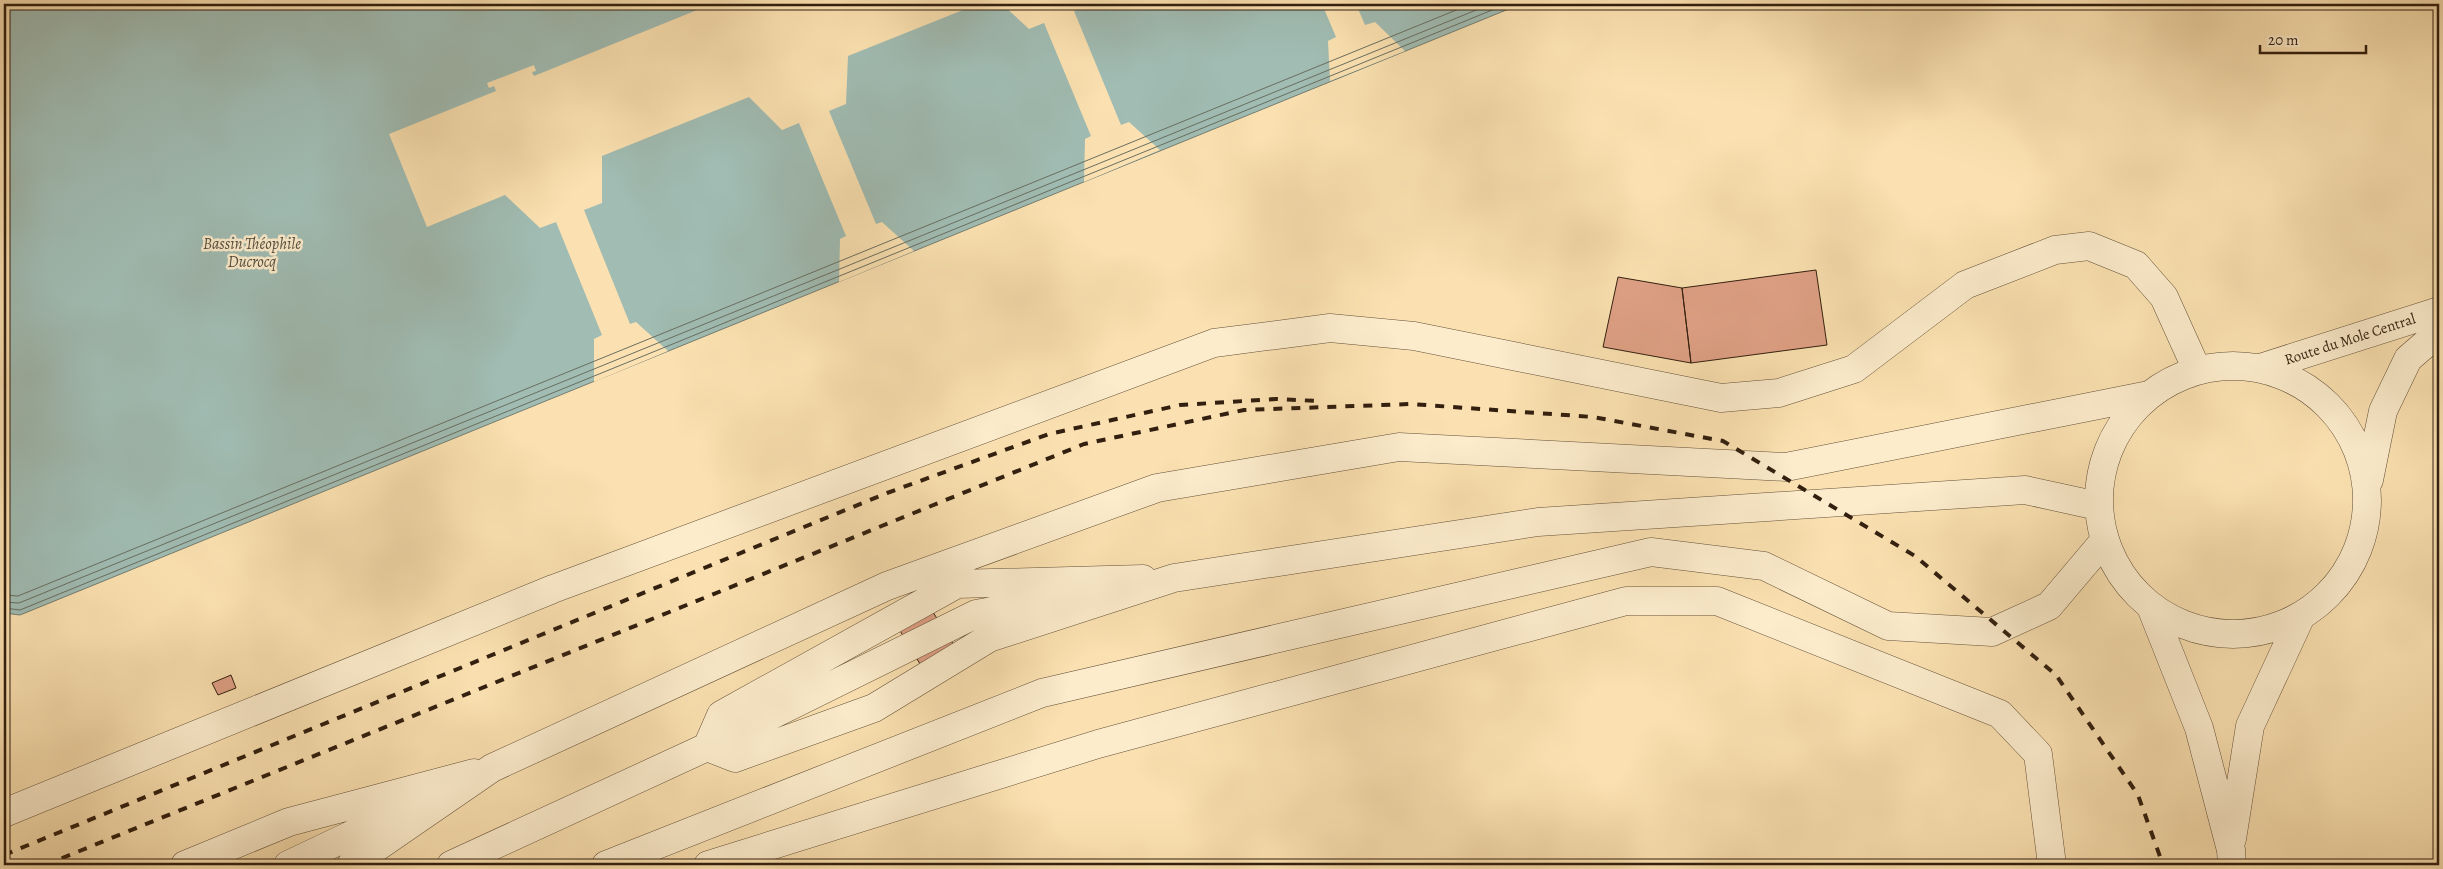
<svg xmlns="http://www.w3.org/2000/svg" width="2443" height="869" viewBox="0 0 2443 869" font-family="Alegreya,serif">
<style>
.water{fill:#a0bcb3;stroke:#747d71}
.pier{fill:#fbe1b1}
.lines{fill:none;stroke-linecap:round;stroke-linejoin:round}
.shore{stroke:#696e61;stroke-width:1}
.building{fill:#e0a186;stroke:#321f0f}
.minor-casing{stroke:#645038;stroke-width:29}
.minor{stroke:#fceccc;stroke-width:28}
.rail{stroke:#321f0f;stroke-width:4;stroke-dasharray:9 9;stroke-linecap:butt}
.labels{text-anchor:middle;stroke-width:5;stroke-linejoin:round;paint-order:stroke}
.street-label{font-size:15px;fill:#321f0f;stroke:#fceccc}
.water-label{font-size:16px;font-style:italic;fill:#534e40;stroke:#fceccc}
</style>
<rect width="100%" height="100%" fill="#fbe1b1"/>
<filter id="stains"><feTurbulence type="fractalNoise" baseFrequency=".004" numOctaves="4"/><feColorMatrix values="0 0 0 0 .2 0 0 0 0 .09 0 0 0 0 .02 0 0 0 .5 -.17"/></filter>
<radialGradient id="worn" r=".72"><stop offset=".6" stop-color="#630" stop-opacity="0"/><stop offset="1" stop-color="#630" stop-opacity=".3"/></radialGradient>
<path class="water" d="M 4,4 L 1521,4 L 20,615 L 4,613 Z"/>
<path class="pier" d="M 712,4 L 978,4 L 848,56 L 846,104 L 829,111 L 876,224 L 882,222 L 914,251 L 839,282 L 840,239 L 846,236 L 799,123 L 782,130 L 749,97 L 602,156 L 602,203 L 584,210 L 630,324 L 636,322 L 668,351 L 594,382 L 594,339 L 602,335 L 556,222 L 540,228 L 505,195 L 427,227 L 389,134 L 496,91 L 494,86 L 489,88 L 487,83 L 534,65 L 536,71 L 532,72 L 534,76 Z
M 1002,4 L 1092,4 L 1074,11 L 1121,125 L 1129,122 L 1160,150 L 1084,182 L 1085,139 L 1091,136 L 1044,23 L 1029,29 Z
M 1322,4 L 1356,4 L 1365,25 L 1375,22 L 1405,51 L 1330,81 L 1328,41 L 1336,37 Z"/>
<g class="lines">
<path class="shore" d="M 4,595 L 18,596 L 1471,4
M 4,602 L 19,603 L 1491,4
M 4,608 L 20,610 L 1507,4"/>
</g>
<path class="building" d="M 1816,270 L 1827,345 L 1691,363 L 1682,288 Z
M 1618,277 L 1682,288 L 1691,363 L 1603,347 Z
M 931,609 L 964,661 L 929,679 L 899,629 Z
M 231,675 L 236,688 L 218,695 L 212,683 Z"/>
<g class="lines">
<g class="minor-casing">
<path id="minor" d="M2099 500a134 134 0 1 1 268 0a134 134 0 1 1-268 0Z
M 2260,368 L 2439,311
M 2369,480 L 2383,411 L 2408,359 L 2439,332
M 2151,607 L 2199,728 L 2231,850 L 2232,865
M 707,747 L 721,715 L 957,584 L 1143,579
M 707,747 L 976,614 L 1065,598
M 4,813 L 553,589 L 1214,343 L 1330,328 L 1414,336 L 1721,398 L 1779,393 L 1854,369 L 1965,285 L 2055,250 L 2089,246 L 2136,265 L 2164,297 L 2197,370
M 2232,839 L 2250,726 L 2301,616
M 185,865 L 289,822 L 474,773
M 288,865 L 414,805
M 351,865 L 492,768 L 887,586 L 1157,488 L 1399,447 L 1786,467 L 2149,395
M 451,865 L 707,747 L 735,758 L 874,708 L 989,638 L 1174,578 L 1538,522 L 2025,490 L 2098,506
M 606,865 L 1042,693 L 1651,552 L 1764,566 L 1888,626 L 1992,632 L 2049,606 L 2104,541
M 708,865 L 1098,744 L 1626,601 L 1717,601 L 2000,714 L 2038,754 L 2052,865"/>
</g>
<use href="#minor" class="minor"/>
<path class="rail" d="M 4,855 L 887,493 L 1049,434 L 1180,405 L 1276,399 L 1318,401
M 45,865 L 1084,444 L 1244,410 L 1411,404 L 1593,417 L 1723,441 L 1915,556 L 2056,675 L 2138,795 L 2163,865"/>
</g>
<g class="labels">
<g class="street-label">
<text transform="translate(2350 339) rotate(-18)" y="5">Route du Mole Central</text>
</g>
<g class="water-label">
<text x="252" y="249">Bassin Théophile<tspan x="252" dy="18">Ducrocq</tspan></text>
</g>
</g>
<rect width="2443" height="869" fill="none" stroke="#fbe1b1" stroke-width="20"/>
<rect x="5" y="5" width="2433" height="859" fill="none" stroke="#321f0f" stroke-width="2.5"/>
<rect x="10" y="10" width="2423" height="849" fill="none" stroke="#321f0f"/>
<path d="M2260 45v8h106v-8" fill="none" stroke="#321f0f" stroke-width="2.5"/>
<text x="2268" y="45" font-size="15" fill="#321f0f" stroke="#fceccc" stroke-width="4" paint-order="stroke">20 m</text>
<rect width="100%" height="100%" filter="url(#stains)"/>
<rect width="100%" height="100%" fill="url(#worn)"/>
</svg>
